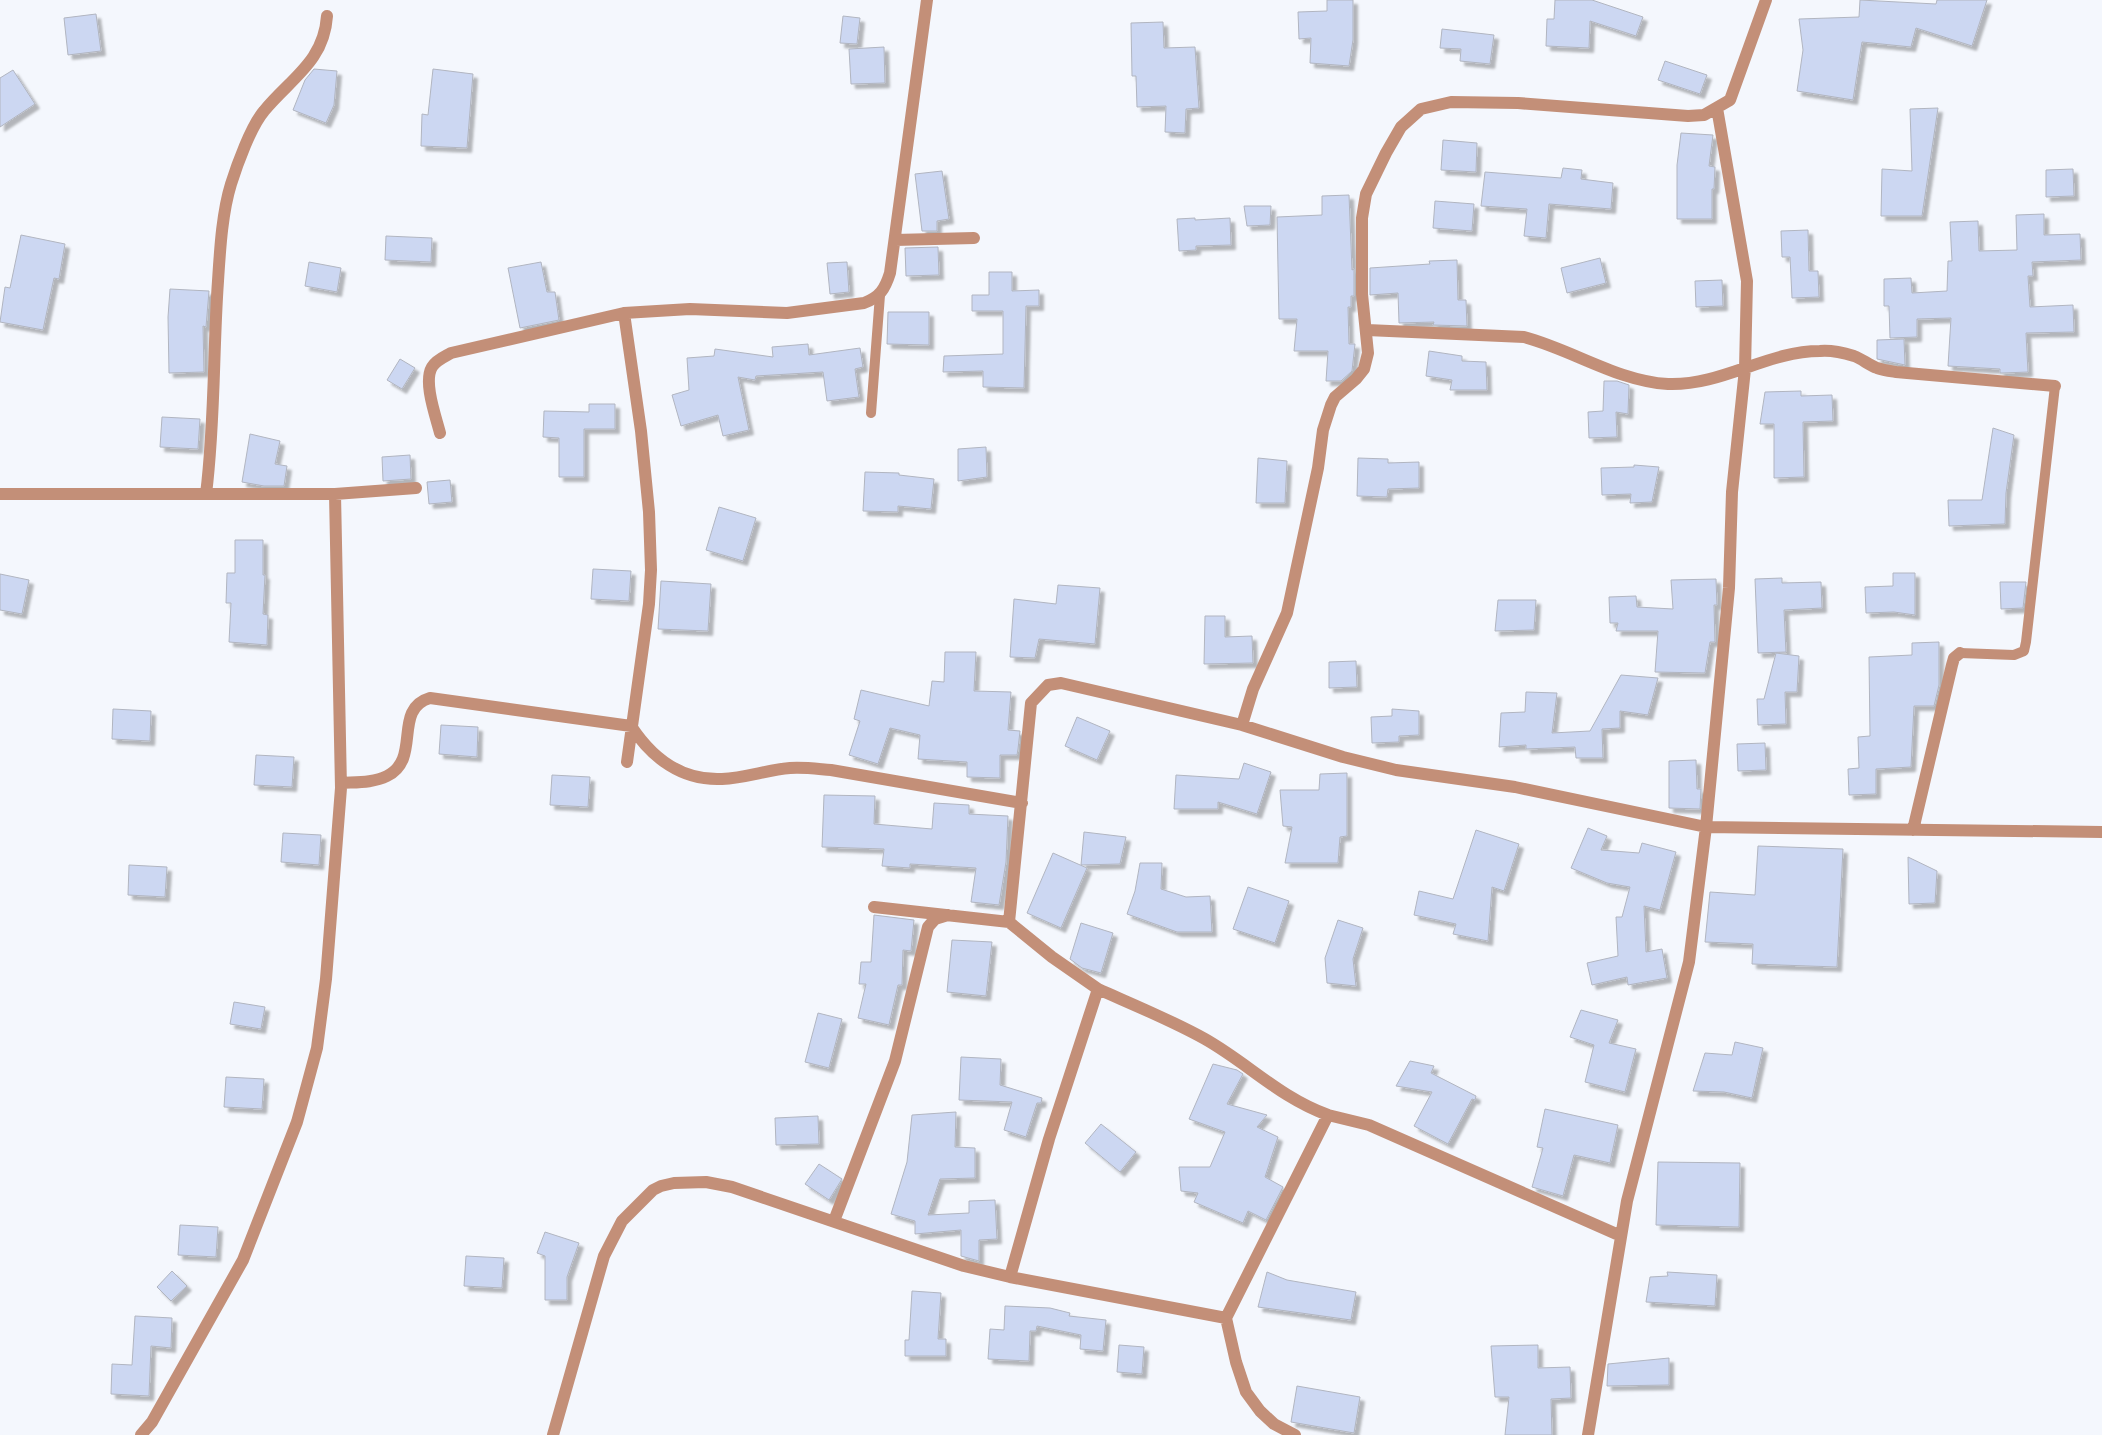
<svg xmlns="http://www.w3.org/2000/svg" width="2102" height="1435" viewBox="0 0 2102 1435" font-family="Rubik,sans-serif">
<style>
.building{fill:#ccd7f2;stroke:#b1b5c0;filter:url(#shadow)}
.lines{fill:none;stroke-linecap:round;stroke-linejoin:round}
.service{stroke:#c38f78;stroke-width:10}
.minor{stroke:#c38f78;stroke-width:12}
</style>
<defs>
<filter id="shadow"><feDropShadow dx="4.5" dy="4.5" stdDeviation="1" flood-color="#0004"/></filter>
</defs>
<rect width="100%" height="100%" fill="#f4f7fd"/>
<path class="building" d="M 1327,0 L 1353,0 L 1353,40 L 1349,66 L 1310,63 L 1311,38 L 1299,39 L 1298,12 L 1327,11 Z
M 1555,0 L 1592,0 L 1643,17 L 1636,36 L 1590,21 L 1589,48 L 1546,46 L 1547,19 L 1554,19 Z
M 1860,0 L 1936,4 L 1937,0 L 1987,0 L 1972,46 L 1916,28 L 1911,47 L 1862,42 L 1853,100 L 1797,91 L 1803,50 L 1799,19 L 1859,17 Z
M 96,14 L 101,51 L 68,55 L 64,18 Z
M 843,16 L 860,18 L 857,44 L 840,43 Z
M 1163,22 L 1164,48 L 1195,47 L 1199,108 L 1186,109 L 1185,133 L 1165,132 L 1166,106 L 1137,107 L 1136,76 L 1132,76 L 1131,23 Z
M 1442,29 L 1494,35 L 1490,64 L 1460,61 L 1461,49 L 1440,48 Z
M 884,47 L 885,83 L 851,84 L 849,49 Z
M 1665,61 L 1707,75 L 1700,94 L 1658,80 Z
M 314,69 L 337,71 L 334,105 L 326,123 L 293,110 L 305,80 Z
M 433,69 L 473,74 L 467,148 L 421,146 L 422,114 L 428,115 Z
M 13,70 L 35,104 L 0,127 L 0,78 Z
M 1938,108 L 1922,216 L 1881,216 L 1882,169 L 1912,171 L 1910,109 Z
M 1681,133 L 1713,135 L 1709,166 L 1715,167 L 1714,189 L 1712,189 L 1712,219 L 1677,219 L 1677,165 Z
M 1443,140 L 1477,143 L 1476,172 L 1441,170 Z
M 1563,168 L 1582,170 L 1581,179 L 1613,183 L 1611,209 L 1549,204 L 1546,238 L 1524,236 L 1527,209 L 1481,206 L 1485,172 L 1561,178 Z
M 2073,169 L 2074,196 L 2046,197 L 2046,170 Z
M 942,171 L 949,219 L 937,221 L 937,231 L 922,231 L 915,174 Z
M 1349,195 L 1352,270 L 1354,269 L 1354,296 L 1351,296 L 1351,307 L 1348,307 L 1349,344 L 1355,344 L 1352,371 L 1341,381 L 1326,381 L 1328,351 L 1294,351 L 1297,319 L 1279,319 L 1277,217 L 1322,215 L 1322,196 Z
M 1435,201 L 1474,204 L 1472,231 L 1433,228 Z
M 1244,206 L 1271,206 L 1270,225 L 1247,226 Z
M 2044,214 L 2044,235 L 2080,234 L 2081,260 L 2032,262 L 2033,276 L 2028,276 L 2030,307 L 2073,305 L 2074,332 L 2026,333 L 2028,372 L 2003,373 L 2000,373 L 2000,369 L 1948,366 L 1951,318 L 1917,319 L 1917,337 L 1890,338 L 1889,306 L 1884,306 L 1884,279 L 1911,278 L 1912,293 L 1947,291 L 1948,261 L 1952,261 L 1950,222 L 1978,221 L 1979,251 L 2017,250 L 2016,215 Z
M 1195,218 L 1195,220 L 1230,218 L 1231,245 L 1196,246 L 1196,250 L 1179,251 L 1177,219 Z
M 1808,230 L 1809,271 L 1818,271 L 1819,297 L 1792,298 L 1790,257 L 1782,257 L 1781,231 Z
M 21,235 L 65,244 L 59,279 L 54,278 L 43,330 L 0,322 L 5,287 L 10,288 Z
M 386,236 L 432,238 L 431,262 L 385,260 Z
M 938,247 L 939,275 L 906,276 L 905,248 Z
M 1600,258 L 1606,283 L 1567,293 L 1561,268 Z
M 1457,260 L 1458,300 L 1466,300 L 1467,326 L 1433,325 L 1434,322 L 1399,323 L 1398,293 L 1370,295 L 1370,268 L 1430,264 L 1429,261 Z
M 309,262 L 341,268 L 337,292 L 305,286 Z
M 541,262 L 547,292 L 555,292 L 559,320 L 520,328 L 508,268 Z
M 847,262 L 849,292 L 830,294 L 827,263 Z
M 989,272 L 1012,272 L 1012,291 L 1039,290 L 1039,306 L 1026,306 L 1024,388 L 983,387 L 983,371 L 943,372 L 944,356 L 1003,354 L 1003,311 L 972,311 L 972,295 L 989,295 Z
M 1722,280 L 1723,306 L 1696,307 L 1695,281 Z
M 170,289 L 209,291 L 206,327 L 203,326 L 204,372 L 169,373 L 168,317 Z
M 888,312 L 929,312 L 929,345 L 887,344 Z
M 1904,339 L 1905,365 L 1877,359 L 1877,340 Z
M 808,344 L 809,355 L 860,348 L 863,367 L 855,369 L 859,397 L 827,401 L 823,372 L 756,376 L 755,380 L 738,377 L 749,430 L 723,436 L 718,415 L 681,426 L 672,395 L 689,390 L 687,358 L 714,356 L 715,349 L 773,357 L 772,347 Z
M 1429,351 L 1462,356 L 1462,361 L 1486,362 L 1487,390 L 1450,390 L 1452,380 L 1426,376 Z
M 400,359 L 415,368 L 402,389 L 387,380 Z
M 1604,381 L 1617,381 L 1629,385 L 1628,414 L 1616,412 L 1617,437 L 1589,438 L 1588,412 L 1603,411 Z
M 1801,391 L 1801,396 L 1832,395 L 1833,421 L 1803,422 L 1804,477 L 1774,478 L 1774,424 L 1760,424 L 1765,392 Z
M 589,404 L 615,404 L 615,429 L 584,429 L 584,477 L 559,477 L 559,438 L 543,437 L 544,411 L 589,412 Z
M 162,417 L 200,419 L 198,449 L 160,447 Z
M 1993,428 L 2014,435 L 2006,493 L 2005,524 L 1949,526 L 1948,500 L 1982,500 Z
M 250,434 L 280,441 L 275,464 L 287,466 L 284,486 L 264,486 L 242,482 Z
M 986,447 L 987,477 L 958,481 L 958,449 Z
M 410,455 L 411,479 L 383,481 L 382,457 Z
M 1258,458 L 1287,461 L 1285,503 L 1256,503 Z
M 1358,458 L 1388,459 L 1388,463 L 1419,462 L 1419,488 L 1388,489 L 1387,497 L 1357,496 Z
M 1634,465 L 1659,467 L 1652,502 L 1630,503 L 1631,494 L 1602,495 L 1601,468 L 1634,467 Z
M 865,472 L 899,473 L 899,475 L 934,479 L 931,509 L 898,506 L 898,512 L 863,511 Z
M 450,480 L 452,502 L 429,504 L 427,482 Z
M 719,507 L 756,518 L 743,561 L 706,550 Z
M 235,540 L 263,540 L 263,575 L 265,575 L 263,614 L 268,615 L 267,645 L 229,642 L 231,603 L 226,603 L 227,573 L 235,573 Z
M 593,569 L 631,571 L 629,601 L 591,599 Z
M 1893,573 L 1915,573 L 1915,615 L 1894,612 L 1866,613 L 1865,587 L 1893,586 Z
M 0,574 L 29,580 L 22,614 L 0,610 Z
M 1782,578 L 1782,583 L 1821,582 L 1822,608 L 1784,610 L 1786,652 L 1758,653 L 1755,579 Z
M 1716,579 L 1717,605 L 1714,605 L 1715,642 L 1710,642 L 1705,673 L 1655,672 L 1658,631 L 1616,631 L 1618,623 L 1610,623 L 1609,597 L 1636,596 L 1637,607 L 1673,609 L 1671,580 Z
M 661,581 L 711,584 L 708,631 L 658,629 Z
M 2000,582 L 2026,582 L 2023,608 L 2001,609 Z
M 1058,585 L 1100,588 L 1095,644 L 1039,639 L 1035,658 L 1010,657 L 1014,599 L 1056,604 Z
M 1498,600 L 1536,600 L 1534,630 L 1495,631 Z
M 1205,616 L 1225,616 L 1225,637 L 1252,636 L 1253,663 L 1204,664 Z
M 1939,642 L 1939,685 L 1934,706 L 1914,706 L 1911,767 L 1876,769 L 1876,794 L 1849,795 L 1848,769 L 1859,768 L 1858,737 L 1870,736 L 1869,657 L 1912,655 L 1912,643 Z
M 945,652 L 976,652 L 974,691 L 1011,692 L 1008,730 L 1020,731 L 1018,749 L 1017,755 L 1000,755 L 1000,778 L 967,777 L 967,762 L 918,759 L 920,735 L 890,728 L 878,764 L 849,755 L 860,721 L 854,719 L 861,690 L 929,706 L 932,681 L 944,682 Z
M 1776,653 L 1799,656 L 1797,692 L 1785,692 L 1786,724 L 1758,725 L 1757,699 L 1764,699 Z
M 1356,661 L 1357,687 L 1329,688 L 1329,662 Z
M 1621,675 L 1658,678 L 1648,715 L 1620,711 L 1620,728 L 1602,729 L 1603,758 L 1576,758 L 1575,747 L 1526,749 L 1526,745 L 1499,747 L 1501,713 L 1525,712 L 1526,692 L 1557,693 L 1552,733 L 1590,731 Z
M 113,709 L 151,711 L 150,741 L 112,739 Z
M 1392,709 L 1419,711 L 1419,735 L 1399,736 L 1399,742 L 1372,743 L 1371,717 L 1392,716 Z
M 1077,717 L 1110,731 L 1097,760 L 1065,746 Z
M 441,725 L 478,727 L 477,757 L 439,754 Z
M 1765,743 L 1766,770 L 1738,771 L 1737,744 Z
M 256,755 L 294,757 L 292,787 L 254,785 Z
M 1696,760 L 1697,789 L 1701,789 L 1700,809 L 1669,808 L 1669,761 Z
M 1244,763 L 1271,772 L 1257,814 L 1218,802 L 1218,809 L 1174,809 L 1176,775 L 1239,779 Z
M 1347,773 L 1347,836 L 1340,837 L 1338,863 L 1285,863 L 1292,827 L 1283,826 L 1280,790 L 1319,790 L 1320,774 Z
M 552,775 L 590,777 L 588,807 L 550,805 Z
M 824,795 L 875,796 L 874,824 L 932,829 L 934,803 L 969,805 L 969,814 L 1008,816 L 1006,862 L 999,905 L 971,902 L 976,868 L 910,864 L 910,868 L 882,866 L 884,849 L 822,847 Z
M 1588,828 L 1607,836 L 1601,850 L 1639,853 L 1642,843 L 1676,852 L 1660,910 L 1644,906 L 1646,952 L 1662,949 L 1667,978 L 1628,985 L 1627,977 L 1592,985 L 1587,963 L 1618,956 L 1616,917 L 1622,917 L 1630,887 L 1607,883 L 1571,868 Z
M 1476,830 L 1519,844 L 1504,891 L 1492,887 L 1488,941 L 1453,934 L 1456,924 L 1414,915 L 1419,891 L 1453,899 Z
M 1084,832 L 1126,837 L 1120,864 L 1081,865 Z
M 283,833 L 321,835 L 319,865 L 281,862 Z
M 1758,846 L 1843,849 L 1837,967 L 1752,964 L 1753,944 L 1705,942 L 1710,892 L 1755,895 Z
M 1053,853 L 1087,868 L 1061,928 L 1027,913 Z
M 1908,857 L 1937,871 L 1935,903 L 1909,904 Z
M 1140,863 L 1162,863 L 1161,889 L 1186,897 L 1210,896 L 1212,932 L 1177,932 L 1127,914 L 1135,891 Z
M 129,865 L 167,867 L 165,897 L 128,895 Z
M 1248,887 L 1289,901 L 1275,943 L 1233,929 Z
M 874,915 L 914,920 L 911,951 L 903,950 L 902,985 L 898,985 L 889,1025 L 858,1018 L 866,984 L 859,984 L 861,962 L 871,962 Z
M 1338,920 L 1363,928 L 1353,959 L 1356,986 L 1327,983 L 1325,958 Z
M 1081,923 L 1113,933 L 1101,973 L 1082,968 L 1070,959 Z
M 952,940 L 992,942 L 986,996 L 947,992 Z
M 234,1002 L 265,1007 L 261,1029 L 230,1024 Z
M 1581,1010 L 1618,1020 L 1609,1043 L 1636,1049 L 1625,1092 L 1585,1082 L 1594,1045 L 1570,1037 Z
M 818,1013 L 842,1019 L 829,1068 L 805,1062 Z
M 1735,1042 L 1763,1048 L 1752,1098 L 1724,1092 L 1693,1091 L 1705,1053 L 1732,1055 Z
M 961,1057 L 1001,1059 L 1000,1085 L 1042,1098 L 1041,1103 L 1037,1103 L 1026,1137 L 1004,1130 L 1012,1102 L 959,1100 Z
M 1410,1061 L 1434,1066 L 1431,1073 L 1476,1096 L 1475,1100 L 1472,1099 L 1448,1144 L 1414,1126 L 1432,1092 L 1396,1086 Z
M 1213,1064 L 1237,1070 L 1243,1074 L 1227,1104 L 1267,1115 L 1257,1127 L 1278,1137 L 1265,1177 L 1283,1187 L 1266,1220 L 1248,1211 L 1243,1223 L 1194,1202 L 1198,1193 L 1181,1191 L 1179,1167 L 1210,1167 L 1225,1132 L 1189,1119 Z
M 226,1077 L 264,1079 L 262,1109 L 224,1107 Z
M 1545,1109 L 1618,1125 L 1610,1163 L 1574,1155 L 1563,1196 L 1532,1187 L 1543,1148 L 1537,1147 Z
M 956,1112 L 955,1147 L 975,1148 L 975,1178 L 940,1179 L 928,1215 L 969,1213 L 969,1201 L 995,1200 L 997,1239 L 979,1240 L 979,1261 L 961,1256 L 961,1230 L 915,1234 L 915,1221 L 891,1214 L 907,1162 L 912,1115 Z
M 818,1116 L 819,1144 L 776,1145 L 775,1118 Z
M 1101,1124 L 1136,1152 L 1120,1172 L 1085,1143 Z
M 1658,1162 L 1740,1163 L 1739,1227 L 1656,1225 Z
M 819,1164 L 842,1179 L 829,1200 L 805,1184 Z
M 180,1225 L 218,1227 L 216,1257 L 178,1255 Z
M 545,1232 L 579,1243 L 567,1277 L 567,1300 L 545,1300 L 545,1256 L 537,1253 Z
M 466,1256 L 504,1258 L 502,1288 L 464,1286 Z
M 172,1271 L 187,1286 L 171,1301 L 157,1287 Z
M 1267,1272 L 1287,1280 L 1356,1292 L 1351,1320 L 1258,1307 Z
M 1667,1272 L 1717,1275 L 1715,1306 L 1646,1302 L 1650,1277 L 1668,1276 Z
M 912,1291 L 941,1293 L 938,1339 L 946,1339 L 946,1356 L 905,1356 L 905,1340 L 909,1340 Z
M 1005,1306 L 1050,1308 L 1070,1313 L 1069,1316 L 1106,1320 L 1103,1351 L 1080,1349 L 1081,1335 L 1037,1326 L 1036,1331 L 1030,1331 L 1029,1361 L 988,1359 L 990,1329 L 1004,1330 Z
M 135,1316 L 172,1318 L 171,1348 L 151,1346 L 149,1396 L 111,1394 L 112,1364 L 132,1365 Z
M 1119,1345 L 1144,1347 L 1142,1374 L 1117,1372 Z
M 1538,1345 L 1538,1368 L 1570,1367 L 1571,1398 L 1551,1399 L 1552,1435 L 1505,1435 L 1509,1397 L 1495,1397 L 1491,1346 Z
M 1669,1358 L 1669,1385 L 1607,1386 L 1608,1364 Z
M 1297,1386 L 1360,1397 L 1354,1433 L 1291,1422 Z"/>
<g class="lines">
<path class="service" d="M 871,413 L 880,295
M 1960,653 L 2014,655 L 2024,651 L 2026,642 L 2055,386"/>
<path class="minor" d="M 895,240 L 974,238
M 624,313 L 641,431 L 649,512 L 651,570 L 649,604 L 627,762
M 1367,330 L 1524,337 C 1573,350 1617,381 1668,384 C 1722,386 1767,351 1820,351 C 1830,350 1844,353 1854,356 C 1862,359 1869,365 1877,368 C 1883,370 1890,371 1896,372 L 2055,386
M 440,433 C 436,417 423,382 432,367 C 436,360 444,357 451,353 L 624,313 L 690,309 L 787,313 L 864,303 C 880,297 885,289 890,273 L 927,0
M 0,494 L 335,494 L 416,488
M 206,494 C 215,423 213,352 218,281 C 220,250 222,213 231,184 C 237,165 251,126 264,111 C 290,79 324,62 327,16
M 1242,725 L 1253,689 L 1287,613 L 1318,468 L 1323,430 L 1331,405 L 1335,397 L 1356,379 L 1364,369 L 1368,353 L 1362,294 L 1362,218 L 1366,194 L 1386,153 L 1401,127 L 1421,109 L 1451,102 L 1518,103 L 1688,116 L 1704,115 L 1730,100 L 1766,0
M 341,783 C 356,782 373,783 387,776 C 422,759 392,709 430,698 L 631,726 C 652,758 682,781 722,779 C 745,778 767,770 790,768 C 804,767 818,769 831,770 L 1022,803
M 1913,830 L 1952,665 L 1954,658 L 1960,653
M 874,907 L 1009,922
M 1098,989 C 1134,1005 1171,1020 1205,1039 C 1249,1064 1279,1097 1328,1115
M 834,1221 L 895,1061 L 928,927 L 935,919 L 948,915
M 1226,1318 L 1010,1277 L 1049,1139 L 1098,989 L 1052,957 L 1009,922 L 1031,703 L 1048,685 L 1061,683 L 1242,725 L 1343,757 L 1396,770 L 1515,787 L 1706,827 L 2102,832
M 141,1435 L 152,1422 L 243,1260 L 297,1122 L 317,1048 L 326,979 L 341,788 L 335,494
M 553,1435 L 604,1256 L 622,1221 L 653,1190 L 661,1186 L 674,1183 L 706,1182 L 732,1187 L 964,1266 L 1010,1277
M 1295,1435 L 1274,1424 L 1260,1411 L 1246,1392 L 1236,1362 L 1226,1318 L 1328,1115 L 1369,1125 L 1621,1236
M 1588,1435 L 1627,1201 L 1689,962 L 1706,827 L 1729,588 L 1732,492 L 1745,369 L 1747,281 L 1717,108"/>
</g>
</svg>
